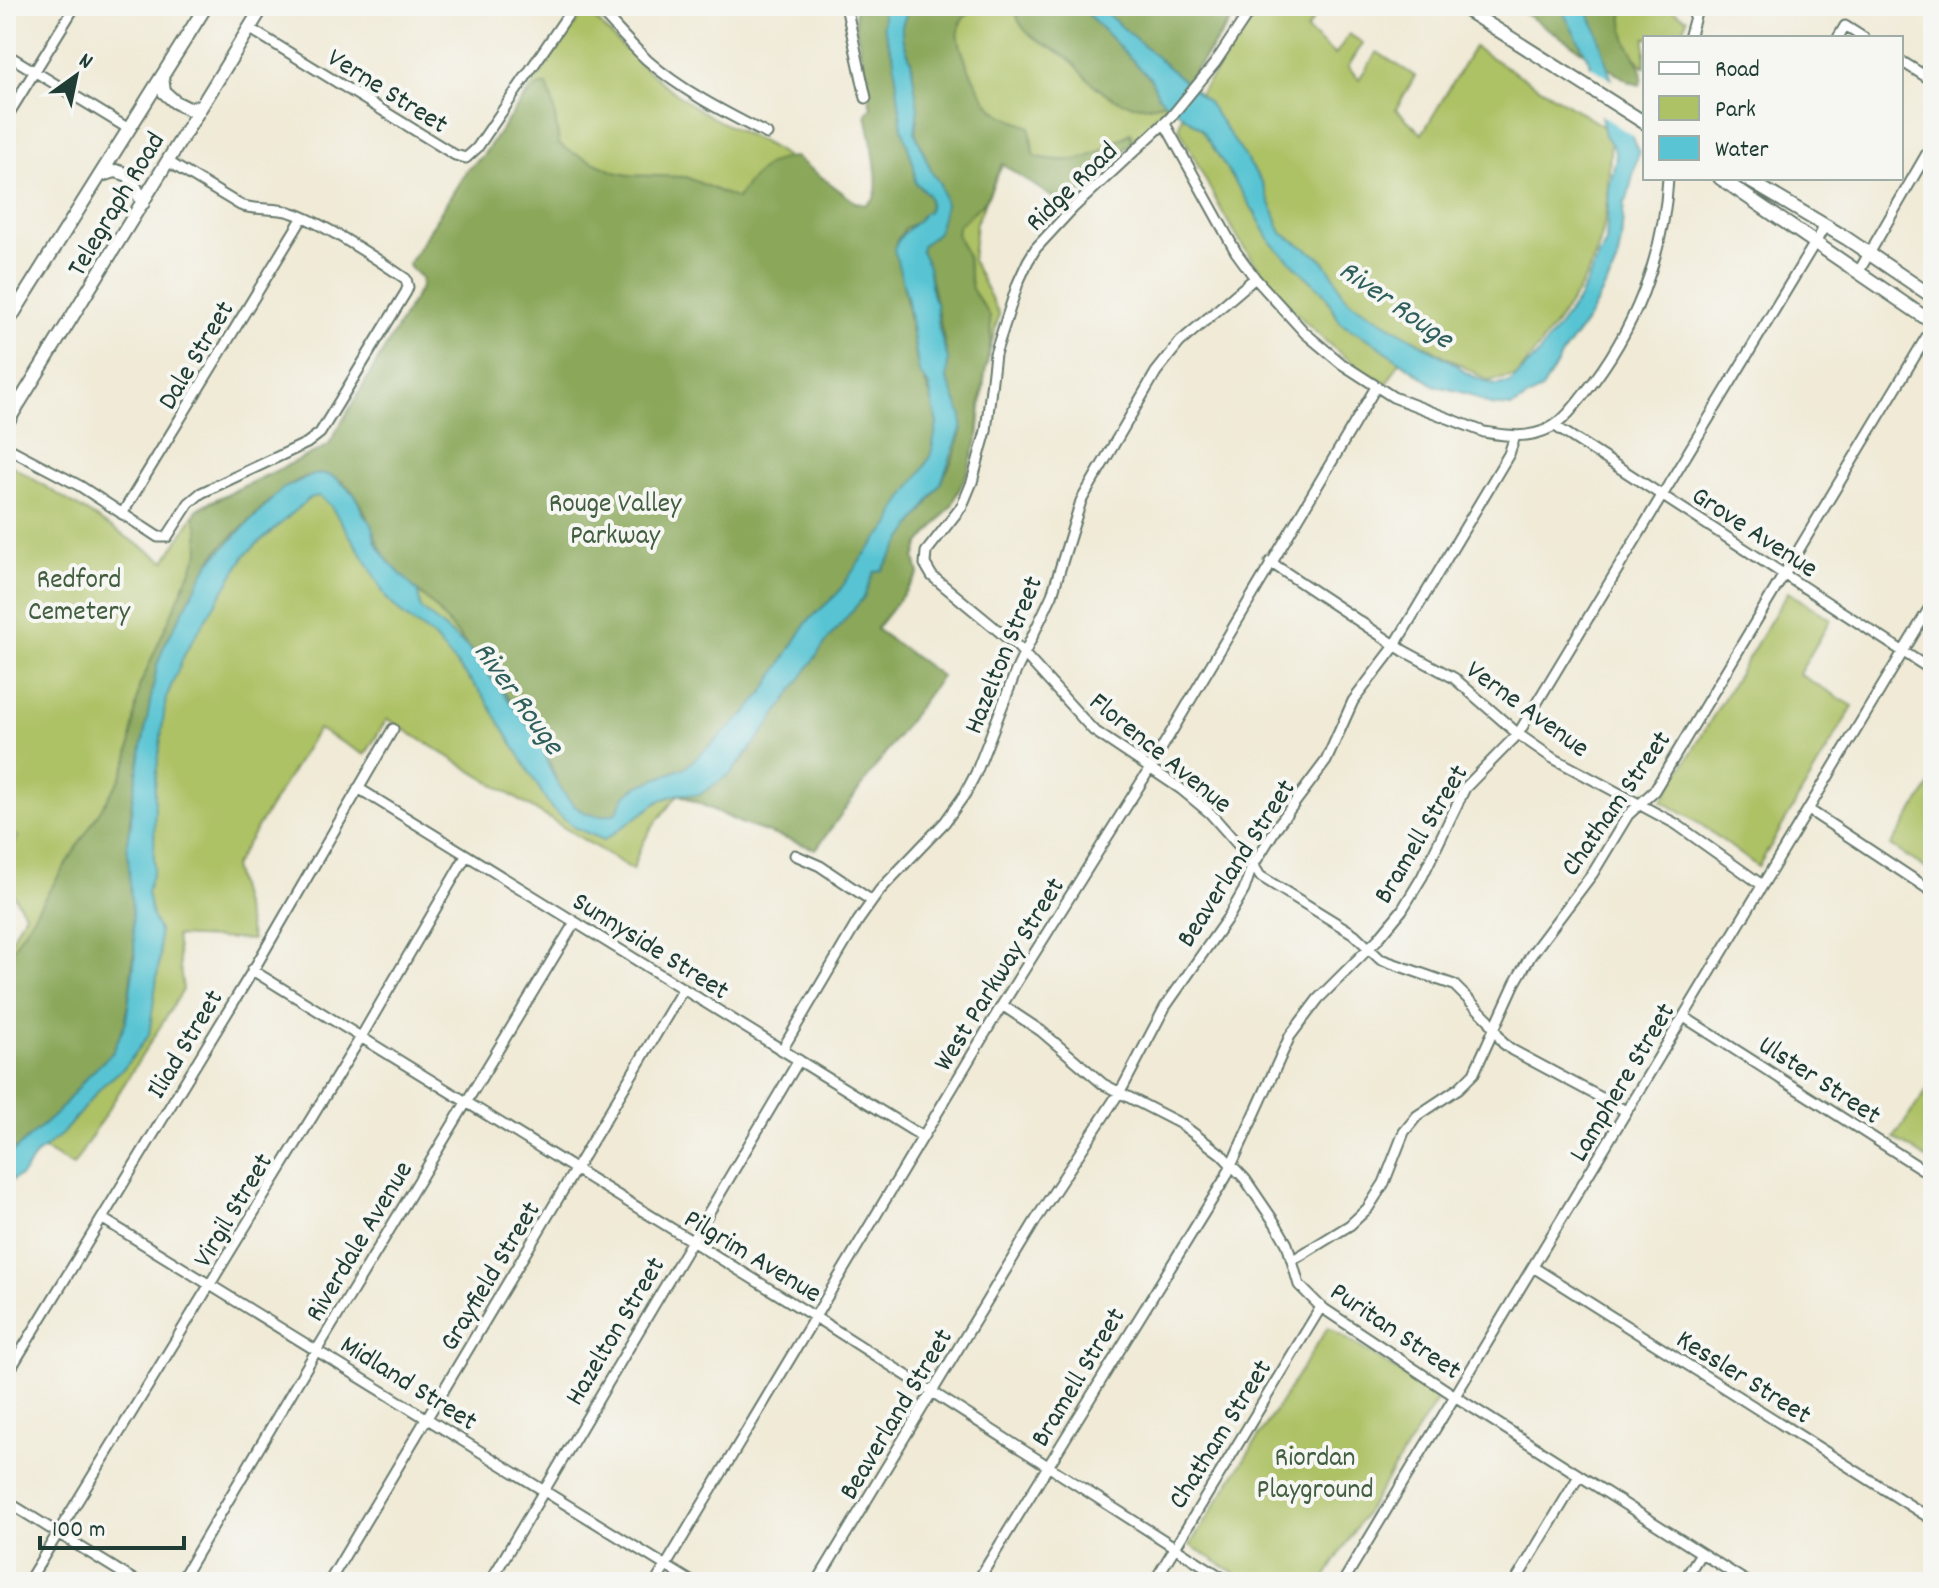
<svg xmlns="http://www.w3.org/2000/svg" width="1939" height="1588" viewBox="0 0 1939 1588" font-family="Dekko,sans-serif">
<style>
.green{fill:#adc165;stroke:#667f4c;stroke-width:2}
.forest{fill:#8aa75a;stroke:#547247;stroke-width:2}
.water{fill:#59c4d3;stroke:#3c8084;stroke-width:2}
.pier{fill:#f0ead6}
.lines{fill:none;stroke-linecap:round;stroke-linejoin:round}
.minor-casing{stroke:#687a6d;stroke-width:13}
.major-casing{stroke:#687a6d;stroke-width:16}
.minor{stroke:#fff;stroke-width:9}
.major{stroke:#fff;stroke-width:12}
.labels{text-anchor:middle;stroke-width:8;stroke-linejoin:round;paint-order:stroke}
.street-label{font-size:28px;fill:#1f3d34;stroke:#f6f6f2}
.park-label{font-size:28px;fill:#425e40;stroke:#f6f6f2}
.water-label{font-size:30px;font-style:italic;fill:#2e5f5c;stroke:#f6f6f2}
</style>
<rect width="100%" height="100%" fill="#f6f6f2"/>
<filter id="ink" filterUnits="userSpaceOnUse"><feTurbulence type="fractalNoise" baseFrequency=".0125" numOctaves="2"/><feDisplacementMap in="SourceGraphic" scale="16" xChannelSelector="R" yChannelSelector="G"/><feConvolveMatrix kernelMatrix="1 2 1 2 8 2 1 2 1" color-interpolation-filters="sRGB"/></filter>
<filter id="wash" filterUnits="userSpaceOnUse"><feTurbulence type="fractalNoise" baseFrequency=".006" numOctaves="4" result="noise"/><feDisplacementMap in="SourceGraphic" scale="32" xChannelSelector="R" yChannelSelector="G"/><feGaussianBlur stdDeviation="1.8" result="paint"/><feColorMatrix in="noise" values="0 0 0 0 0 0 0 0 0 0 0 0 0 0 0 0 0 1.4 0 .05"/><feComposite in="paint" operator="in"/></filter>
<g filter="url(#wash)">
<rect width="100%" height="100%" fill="#f0ead6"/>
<path class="green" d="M 855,6 L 1241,6 C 1198,73 1150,127 1092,182 L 1002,165 L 976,223 L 972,260 L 999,314 L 985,372 L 978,437 L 968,471 L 952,505 L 919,545 L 915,558 L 919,574 L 876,629 L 941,676 L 816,849 L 743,824 L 679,794 C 659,818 640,839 633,870 L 387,719 L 365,755 L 318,729 L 233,867 L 252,940 L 176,936 L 183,990 L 73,1166 L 23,1138 L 6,1155 L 6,951 L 25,913 C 5,883 0,871 18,837 L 6,830 L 6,462 L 165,561 L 197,510 L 205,504 L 328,446 L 421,287 L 421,278 L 408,265 L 467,170 L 482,157 L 586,9 C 624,50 661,88 710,116 C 731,128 754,137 775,149 C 798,163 836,204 860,210 C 867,211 877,209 884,209 L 873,118 L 855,21 Z
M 1259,6 L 1307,6 L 1317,12 L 1307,30 L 1335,55 L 1349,34 L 1363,43 L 1348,67 L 1359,79 L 1377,52 L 1415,76 L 1396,109 L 1422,134 L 1474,47 L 1612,132 C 1608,163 1609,195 1604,225 C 1595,281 1549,332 1517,376 L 1489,381 L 1413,338 L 1387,384 C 1325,352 1266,286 1231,227 C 1212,195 1196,161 1179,128 L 1181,118 L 1214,74 Z
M 1512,6 L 1666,6 L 1687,19 L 1681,38 L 1645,38 L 1645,67 L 1622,44 L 1585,50 Z
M 1788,592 L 1831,619 L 1799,674 L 1853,706 L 1758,867 L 1703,826 L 1662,801 Z
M 1933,781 L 1933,873 L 1891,846 Z
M 1933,1081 L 1933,1163 L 1894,1138 Z
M 1328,1327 L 1439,1397 L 1322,1582 L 1249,1582 L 1190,1545 Z"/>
<path class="forest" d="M 855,6 L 883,6 L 888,41 L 894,59 L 902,128 L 914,166 L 915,182 C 925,193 933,194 928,212 L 924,213 L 917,222 L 905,228 L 896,242 L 917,362 L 934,405 L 937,424 L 936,438 L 931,454 L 918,480 L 896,509 L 891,524 L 864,555 L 837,594 L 807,622 L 763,693 L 745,714 L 686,767 L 637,787 L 625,796 L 616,813 C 599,819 586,817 572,804 C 553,787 551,755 536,735 C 505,693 472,651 438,611 C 422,593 401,579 387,559 C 368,533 365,483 326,475 C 299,469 268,502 251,519 C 237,533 219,546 209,563 C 204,571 201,582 196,590 C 182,615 166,638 157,666 L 132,801 L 128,839 L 135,942 L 126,1021 L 113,1052 L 86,1078 L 58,1112 L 6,1158 L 6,959 L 120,779 L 128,760 L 139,687 L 199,552 L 198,528 L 194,515 L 198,509 L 328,446 L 421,287 L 421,278 L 408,265 L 467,170 L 482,157 L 520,103 L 538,87 L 547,85 L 553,103 L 559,144 L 569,151 L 615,172 L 629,175 L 686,177 L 737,199 C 750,177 768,158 795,157 L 855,202 L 865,205 C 868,203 872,200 874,197 C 882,183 869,131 866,114 L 871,107 L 855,21 Z
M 909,6 L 979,6 C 971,13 961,16 959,28 C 955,45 980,95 992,107 C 1002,117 1017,122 1030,127 L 1033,153 L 1038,157 C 1086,167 1092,154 1131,133 L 1132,143 L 1067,207 L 1002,164 L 986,200 L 958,226 L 957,235 L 967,256 L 972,289 L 990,316 L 991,338 L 981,397 L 978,437 L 968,471 L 952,505 L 919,545 L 915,558 L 919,574 L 876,629 L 941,676 L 816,849 L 743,824 L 679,794 C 704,798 724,777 742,762 L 828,639 L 864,597 L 874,572 L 883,569 C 890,560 894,547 902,538 C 925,510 958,463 962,426 C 964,409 950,396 947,380 C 945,371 948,364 947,356 C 941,325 934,296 928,266 C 927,261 921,254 921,249 C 922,243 934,237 938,232 L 940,184 L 932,173 L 915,132 L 918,108 L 911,61 L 902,37 L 902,26 Z
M 1014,6 L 1080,6 L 1151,79 L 1158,94 L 1165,102 C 1135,113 1108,100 1087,78 C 1081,73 1077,65 1070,60 C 1046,40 1021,42 1014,6 Z
M 1098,6 L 1240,6 L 1186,83 Z
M 1513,6 L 1621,6 C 1623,16 1623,28 1626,38 C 1631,56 1647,64 1640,85 L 1630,82 Z"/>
<path class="water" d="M 883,6 L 909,6 L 902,26 L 902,37 L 911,61 L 918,108 L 915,132 L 932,173 L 940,184 L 945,205 L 938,232 L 922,246 L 921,251 L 928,265 L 932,294 L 936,303 L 939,329 L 948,359 L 947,379 L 962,416 L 962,427 L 941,483 L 882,570 L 874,572 L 864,597 L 828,639 L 764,732 L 731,773 L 699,795 L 679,794 L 661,800 L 604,840 L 575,828 L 551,808 L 483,695 L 432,636 L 404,616 L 386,598 L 368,564 L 330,505 L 319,496 L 310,498 L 246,554 L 186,651 L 166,698 L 155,786 L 154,868 L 147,892 L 152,916 L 159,931 L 160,956 L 149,1035 L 125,1067 L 102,1086 L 62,1134 L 37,1154 L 21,1176 L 13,1179 L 6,1187 L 6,1158 L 58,1112 L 86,1078 L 113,1052 L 126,1021 L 135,957 L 127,840 L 131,824 L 132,801 L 157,666 L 164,646 L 209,563 L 282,489 L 313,475 L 325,474 L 336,478 L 356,496 L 364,516 L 372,524 L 375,541 L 388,561 L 418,592 L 421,609 L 467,647 L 539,739 C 545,749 545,759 550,769 C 564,797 580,825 616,813 L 625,796 L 637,787 L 686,767 L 745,714 L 763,693 L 807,622 L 837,594 L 864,555 L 891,524 L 896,509 L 925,466 L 931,454 L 937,424 L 929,386 L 919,372 L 908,301 L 894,250 C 899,232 914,227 924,213 L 928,212 C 933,194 925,193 915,182 L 914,166 L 902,128 L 894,59 L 883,26 Z
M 1080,6 L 1098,6 L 1207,101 L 1262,182 L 1282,233 L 1321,258 L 1334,276 L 1343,294 L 1352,303 L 1457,365 L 1466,373 L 1484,381 L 1495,385 L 1510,383 L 1536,357 L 1578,300 L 1606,242 L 1609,188 L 1616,158 L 1614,148 L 1605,135 L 1590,62 L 1560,6 L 1585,6 L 1597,31 L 1621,112 L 1639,151 L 1627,200 L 1624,202 L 1621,241 L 1617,262 L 1610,278 L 1588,319 L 1563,353 L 1543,388 L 1512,407 L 1490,405 L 1468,394 L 1434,385 L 1370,340 L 1341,324 L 1324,293 L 1272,244 L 1255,213 L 1201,129 L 1165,102 L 1158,95 L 1151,79 Z"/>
<path class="pier" d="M 1589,65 L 1615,82 L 1624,110 L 1639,140 L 1595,111 Z"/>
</g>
<g filter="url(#ink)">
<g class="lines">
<g class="minor-casing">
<path id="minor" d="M 596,6 C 613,24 629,43 647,60 C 682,91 726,113 767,134
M 846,6 L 866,98
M 1253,6 L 1215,63 L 1170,118 L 1073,208 L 1036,248 L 1028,261 L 1018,283 L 995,354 L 986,431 L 972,482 L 962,506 L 926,552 L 925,564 L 932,576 L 1018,647 L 1093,730 L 1181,789 L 1210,813 L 1248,856 L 1260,876 L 1354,934 L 1380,959 L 1454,985 L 1489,1020 L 1503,1043 L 1512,1050 L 1626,1111
M 249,28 L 455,155 L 466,158 L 477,148 L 574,6
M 1689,38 L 1698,6
M 1838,38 L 1845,26 L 1864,38
M 6,54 L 129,129
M 1901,61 L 1933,81
M 6,118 L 75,6
M 1165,124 L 1236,252 L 1255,278 L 1305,333 L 1342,364 L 1393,397 L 1484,432 C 1507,436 1529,439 1550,428 C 1564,421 1575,405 1585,393 C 1634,332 1664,256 1668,178
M 1859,271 L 1933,143
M 1555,426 L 1933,671
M 6,447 L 80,486 L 158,537 L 167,537 L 189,503 L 201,493 L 307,443 L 320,433 L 406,292 L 408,287 L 406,279 C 380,261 320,221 290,212 C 274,207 257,211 240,205 L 167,161
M 122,514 L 303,217
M 1270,562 L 1404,651 L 1454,678 L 1518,734 L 1551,757 L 1676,824 L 1762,885
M 358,788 L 923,1137
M 1809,810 L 1933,892
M 795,855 L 820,866 L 872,901
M 252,970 L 815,1317 L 1229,1582
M 1002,1005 L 1041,1031 L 1103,1084 L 1181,1124 L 1221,1154 L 1245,1179 L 1275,1223 L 1287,1244 L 1299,1285 L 1321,1307 L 1467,1404 L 1747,1582
M 1684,1017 L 1933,1176
M 782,1050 L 858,921 L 880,890 L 945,822 L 965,794 L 976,773 L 1016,671 L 1052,595 L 1081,501 L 1156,372 L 1180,342 L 1255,278
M 103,1219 L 692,1582
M 1293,1260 L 1350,1225 L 1368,1208 L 1384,1183 L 1404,1132 L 1417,1116 L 1459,1088 L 1474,1073 L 1515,983 L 1531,955 L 1593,873 L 1628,815 L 1654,791 L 1933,326
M 1533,1267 L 1933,1520
M 6,1376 L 258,962 L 393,729
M 6,1501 L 137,1582
M 28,1582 L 361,1037 L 466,856
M 180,1582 L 312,1358 L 575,922
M 329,1582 L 683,989
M 490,1582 L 799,1060
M 656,1582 L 1002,1005 L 1144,778 L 1376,387
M 817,1582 L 1037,1218 L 1124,1085 L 1165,1007 L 1229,916 L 1244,890 L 1251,869 L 1278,825 L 1326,761 L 1353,701 L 1392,650 L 1509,454 L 1515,436
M 977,1582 L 1226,1177 L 1290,1036 L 1318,999 L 1378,939 L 1402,910 L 1422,877 L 1465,788 L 1518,734 L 1825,226
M 1154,1582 L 1321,1307
M 1343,1582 L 1933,602
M 1515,1582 L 1579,1476
M 1683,1582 L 1701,1553"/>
</g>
<g class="major-casing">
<path id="major" d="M 1460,6 L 1645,123
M 162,76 L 164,92 L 175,102 L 189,109 L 201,106
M 101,175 L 116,171 L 129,175 L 143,203
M 1720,178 L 1933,323
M 1745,178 L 1846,238 L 1933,297
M 6,325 L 206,6
M 6,424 L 263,6"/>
</g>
<use href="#minor" class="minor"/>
<use href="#major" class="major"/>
</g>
</g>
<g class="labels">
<g class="street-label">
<text transform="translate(389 89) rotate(32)" y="10">Verne Street</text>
<text transform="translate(1070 185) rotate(-44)" y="10">Ridge Road</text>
<text transform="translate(114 203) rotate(-59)" y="10">Telegraph Road</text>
<text transform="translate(194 354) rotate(-59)" y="10">Dale Street</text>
<text transform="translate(1756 530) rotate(33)" y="10">Grove Avenue</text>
<text transform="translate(1001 654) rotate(-68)" y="10">Hazelton Street</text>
<text transform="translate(1529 707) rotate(36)" y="10">Verne Avenue</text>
<text transform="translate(1162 751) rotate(39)" y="10">Florence Avenue</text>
<text transform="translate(1614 802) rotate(-55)" y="10">Chatham Street</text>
<text transform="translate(1419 833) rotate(-59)" y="10">Bramell Street</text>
<text transform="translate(1234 862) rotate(-57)" y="10">Beaverland Street</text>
<text transform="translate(652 944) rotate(32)" y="10">Sunnyside Street</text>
<text transform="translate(997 973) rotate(-58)" y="10">West Parkway Street</text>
<text transform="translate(183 1043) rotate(-59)" y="10">Iliad Street</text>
<text transform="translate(1821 1078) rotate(33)" y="10">Ulster Street</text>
<text transform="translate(1620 1081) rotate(-59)" y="10">Lamphere Street</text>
<text transform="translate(231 1209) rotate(-59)" y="10">Virgil Street</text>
<text transform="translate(357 1240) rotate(-59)" y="10">Riverdale Avenue</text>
<text transform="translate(754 1254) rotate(31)" y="10">Pilgrim Avenue</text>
<text transform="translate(488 1275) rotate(-59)" y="10">Grayfield Street</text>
<text transform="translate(1397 1329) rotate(34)" y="10">Puritan Street</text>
<text transform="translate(613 1330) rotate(-59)" y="10">Hazelton Street</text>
<text transform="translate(1745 1375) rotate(32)" y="10">Kessler Street</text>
<text transform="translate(1076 1376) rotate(-59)" y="10">Bramell Street</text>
<text transform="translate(410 1381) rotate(32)" y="10">Midland Street</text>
<text transform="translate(894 1413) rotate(-59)" y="10">Beaverland Street</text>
<text transform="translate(1218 1433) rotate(-58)" y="10">Chatham Street</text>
</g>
<g class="park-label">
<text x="615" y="511">Rouge Valley<tspan x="615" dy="32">Parkway</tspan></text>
<text x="79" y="587">Redford<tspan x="79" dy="32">Cemetery</tspan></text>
<text x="1315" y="1465">Riordan<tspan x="1315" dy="32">Playground</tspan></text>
</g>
<g class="water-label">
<text transform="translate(1397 303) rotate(35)" y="10">River Rouge</text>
<text transform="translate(520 697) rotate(54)" y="10">River Rouge</text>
</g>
</g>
<rect width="1939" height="1588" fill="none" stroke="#f6f6f2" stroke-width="32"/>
<rect x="1643" y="36" width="260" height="144" fill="#f6f6f2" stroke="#a0aca6" stroke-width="2"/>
<rect x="1659" y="62" width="40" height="12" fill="#ffffff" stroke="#a0aca6" stroke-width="2"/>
<text x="1715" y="76" font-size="24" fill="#1f3d34">Road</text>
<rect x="1659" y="96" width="40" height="24" fill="#adc165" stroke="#a0aca6" stroke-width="2"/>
<text x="1715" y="116" font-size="24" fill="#1f3d34">Park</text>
<rect x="1659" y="136" width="40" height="24" fill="#59c4d3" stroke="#a0aca6" stroke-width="2"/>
<text x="1715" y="156" font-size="24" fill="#1f3d34">Water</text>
<g transform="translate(76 76) rotate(33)" stroke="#f6f6f2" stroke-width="6" paint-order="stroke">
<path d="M0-6L14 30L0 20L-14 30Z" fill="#1f3d34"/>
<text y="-12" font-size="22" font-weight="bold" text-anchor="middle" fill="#1f3d34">N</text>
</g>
<path d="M40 1536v12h144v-12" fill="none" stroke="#1f3d34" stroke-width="4"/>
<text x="52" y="1536" font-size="24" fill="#1f3d34" stroke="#f6f6f2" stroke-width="6" paint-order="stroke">100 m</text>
</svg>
